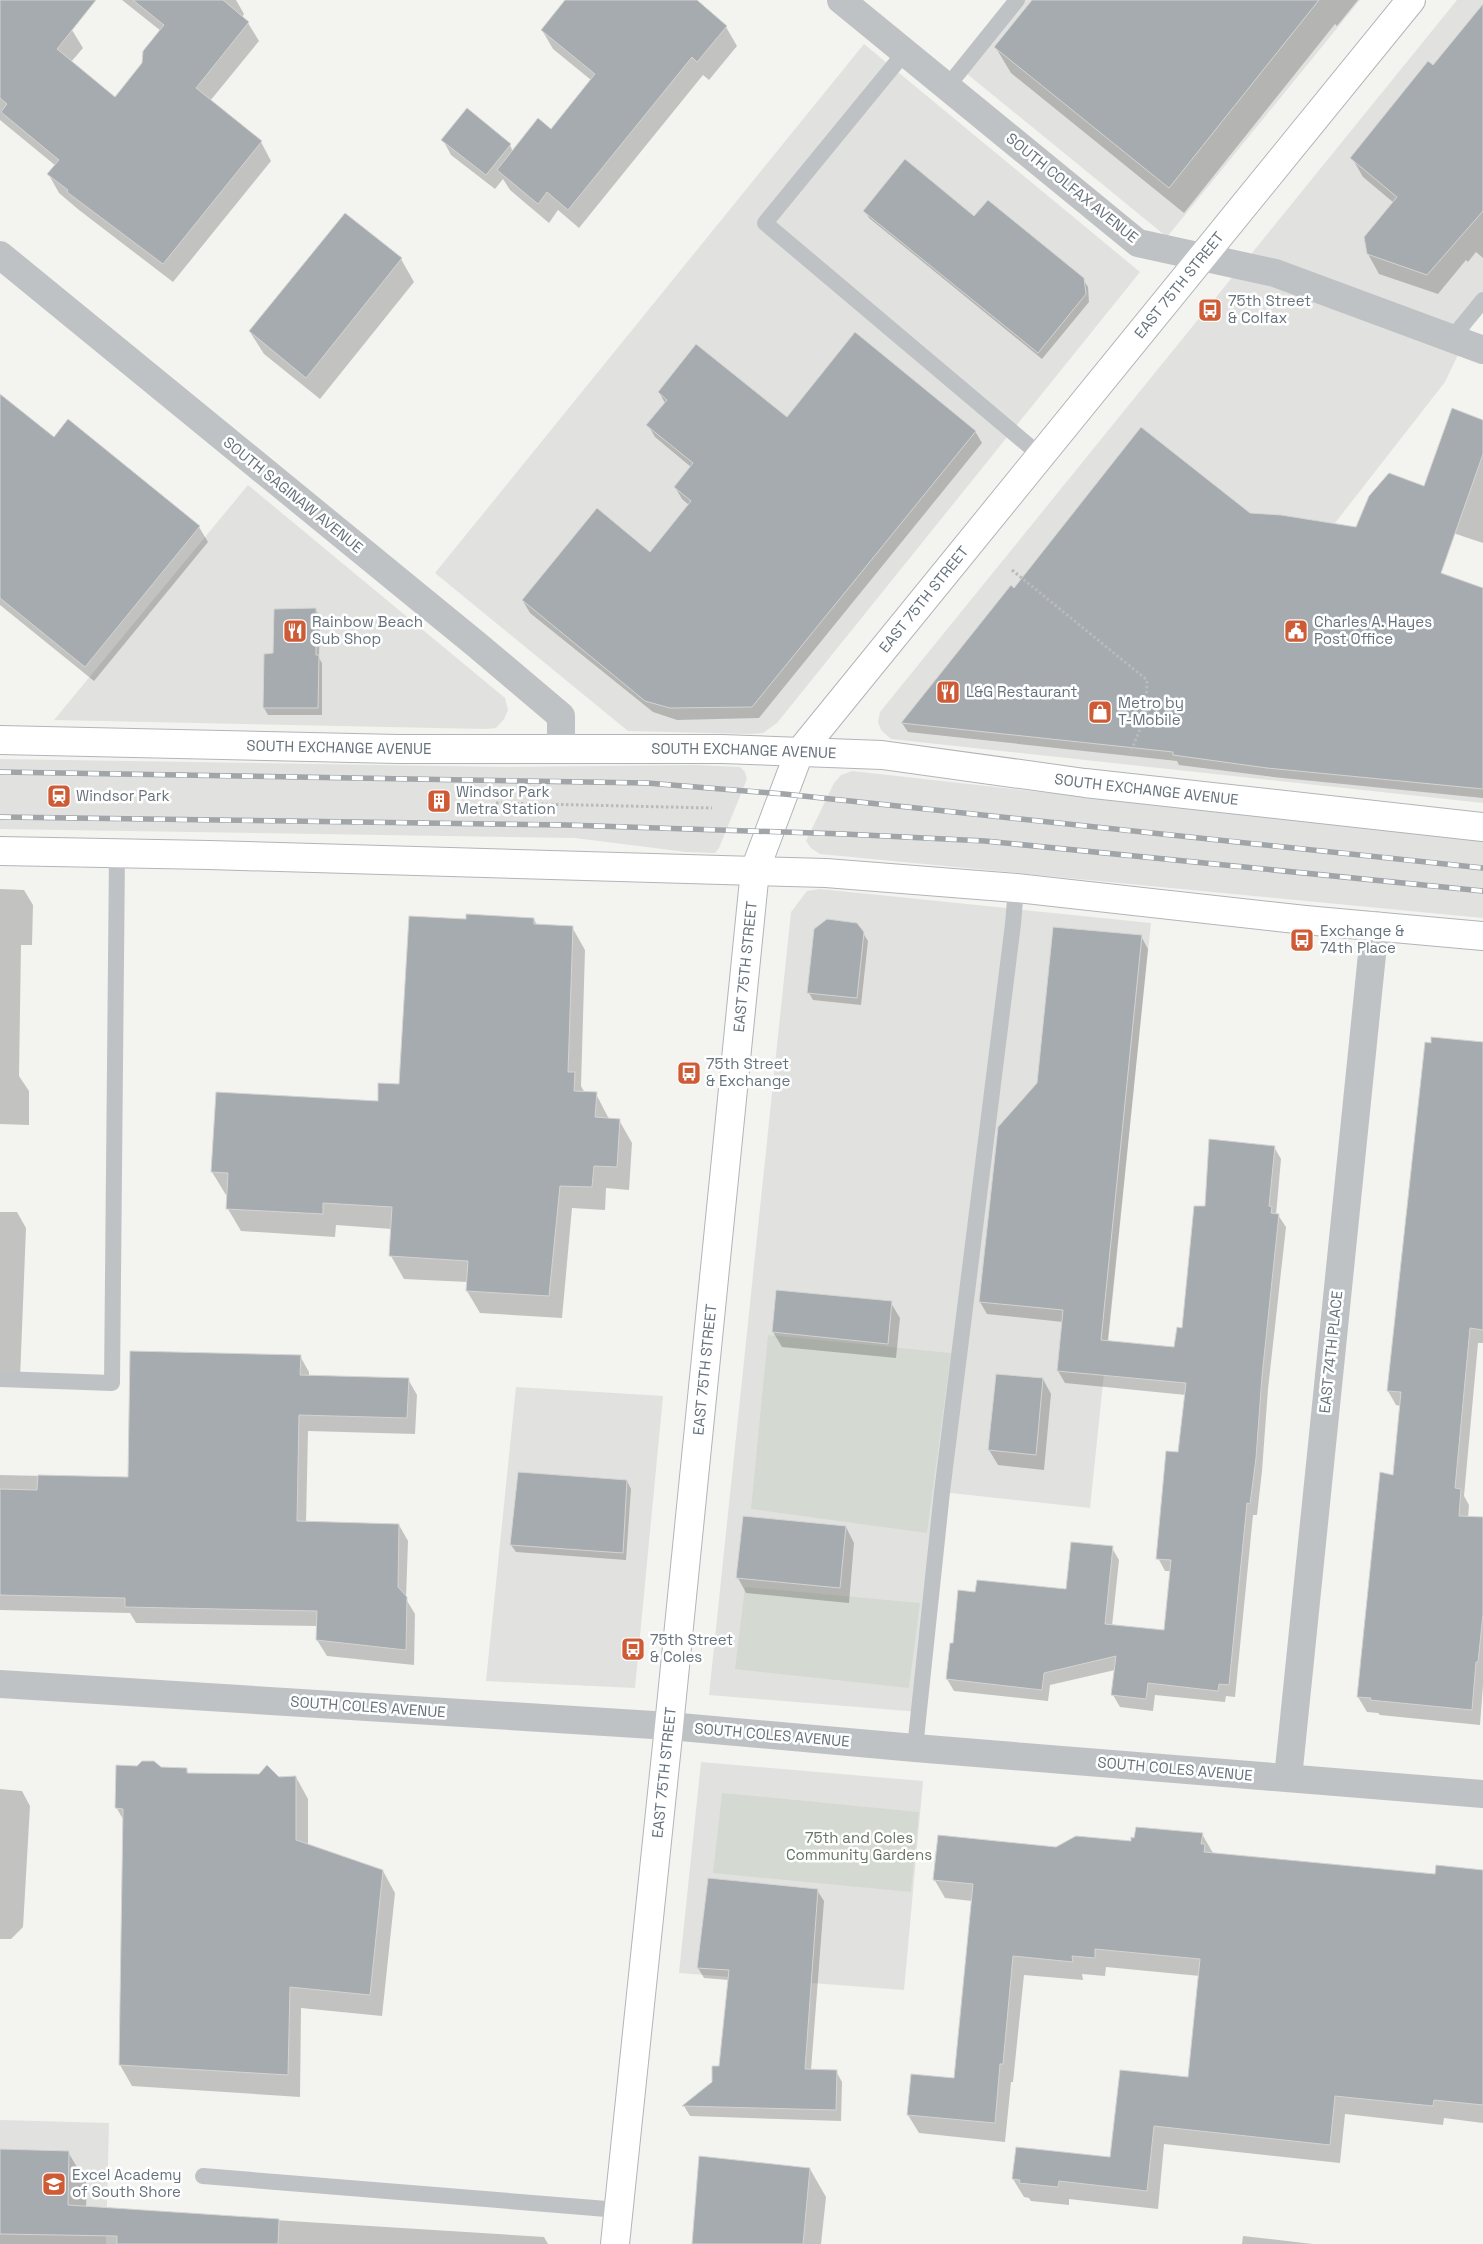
<svg xmlns="http://www.w3.org/2000/svg" width="1483" height="2244" viewBox="0 0 1483 2244" font-family="'Space Grotesk',sans-serif">
<style>
.built{fill:#e1e2e0}
.green{fill:#d4dad1}
.shadow{fill:#0003}
.building{fill:#a5abaf;stroke:#d4d4d2}
.lines{fill:none;stroke-linecap:round;stroke-linejoin:round}
.secondary-casing{stroke:#b1b5b9;stroke-width:30}
.path{stroke:#b8babc;stroke-width:3;stroke-dasharray:2.5 2.5;stroke-linecap:butt}
.lane{stroke:#bfc2c4;stroke-width:16}
.street{stroke:#bfc2c4;stroke-width:28}
.secondary{stroke:#fff;stroke-width:28}
.rail-casing{stroke:#a0a5a9;stroke-width:5.5}
.rail{stroke:#fff;stroke-width:4;stroke-dasharray:11;stroke-linecap:butt}
.labels{text-anchor:middle;stroke-width:5;stroke-linejoin:round;paint-order:stroke}
.street-label{font-size:15px;fill:#66727d;stroke:#fff}
.poi-label{font-size:15px;fill:#66727d;stroke:#fff;text-anchor:start}
.park-label{font-size:15px;fill:#677564;stroke:#fff}
</style>
<rect width="100%" height="100%" fill="#f3f3f0"/>
<path class="built" d="M 1017,0 L 1360,0 L 1167,237 L 961,69 Z
M 1457,0 L 1483,0 L 1483,308 L 1477,315 L 1445,382 L 1328,532 L 1483,588 L 1483,803 L 891,739 L 881,730 L 878,722 L 880,712 Z
M 864,44 L 1140,272 L 777,723 L 763,733 L 751,734 L 628,731 L 435,573 Z
M 248,485 L 505,698 L 508,710 L 504,719 L 496,728 L 485,729 L 54,720 Z
M 0,759 L 504,767 L 696,765 L 740,767 L 745,772 L 747,779 L 719,848 L 715,853 L 686,852 L 575,838 L 0,829 Z
M 852,771 L 1483,841 L 1483,918 L 820,854 L 811,848 L 806,841 L 834,783 L 841,775 Z
M 820,889 L 1151,923 L 1090,1508 L 942,1492 L 920,1712 L 709,1695 L 791,912 L 807,891 Z
M 516,1387 L 663,1396 L 635,1688 L 486,1681 Z
M 701,1762 L 923,1781 L 904,1990 L 679,1973 Z
M 0,2120 L 109,2123 L 106,2244 L 0,2244 Z"/>
<path class="green" d="M 768,1335 L 951,1353 L 927,1533 L 751,1509 Z
M 745,1587 L 920,1603 L 909,1688 L 735,1669 Z
M 722,1793 L 919,1812 L 911,1892 L 713,1873 Z"/>
<path class="shadow" d="M 0,0 L 35,0 L 72,30 L 83,48 L 71,62 L 115,98 L 143,64 L 161,31 L 122,0 L 236,0 L 244,14 L 242,17 L 248,23 L 259,41 L 210,101 L 261,142 L 271,161 L 173,282 L 79,210 L 59,193 L 49,175 L 56,166 L 0,120 Z
M 567,0 L 693,0 L 726,27 L 737,46 L 709,80 L 703,75 L 579,228 L 558,210 L 549,223 L 510,190 L 503,179 L 495,189 L 451,155 L 443,140 L 510,145 L 513,152 L 551,130 L 591,80 L 553,49 L 542,30 Z
M 1034,0 L 1358,0 L 1337,26 L 1335,24 L 1184,213 L 1011,73 L 996,48 Z
M 1483,6 L 1483,258 L 1476,252 L 1468,262 L 1466,260 L 1438,294 L 1379,274 L 1368,254 L 1394,203 L 1363,177 L 1352,158 L 1433,67 Z
M 865,211 L 975,218 L 1083,279 L 1088,287 L 1089,302 L 1042,359 L 869,218 Z
M 345,215 L 401,259 L 414,282 L 320,399 L 264,354 L 250,332 Z
M 659,392 L 787,418 L 975,431 L 982,443 L 759,718 L 677,720 L 653,712 L 530,613 L 523,601 L 650,553 L 689,505 L 682,499 L 675,487 L 691,467 L 655,437 L 648,425 L 665,403 Z
M 0,395 L 54,439 L 199,527 L 208,542 L 94,681 L 0,605 Z
M 1483,421 L 1483,543 L 1432,526 Z
M 1250,515 L 1483,589 L 1483,798 L 1273,777 L 1179,765 L 1177,761 L 908,732 L 902,723 L 1014,590 Z
M 316,610 L 320,617 L 319,658 L 322,663 L 322,715 L 268,715 L 264,708 L 275,655 Z
M 0,889 L 24,890 L 33,905 L 32,945 L 21,945 L 19,1076 L 29,1091 L 29,1125 L 0,1124 Z
M 534,919 L 537,925 L 572,927 L 585,950 L 581,1086 L 585,1093 L 596,1094 L 609,1119 L 619,1120 L 632,1143 L 629,1190 L 606,1188 L 605,1210 L 572,1208 L 562,1318 L 480,1313 L 467,1291 L 468,1282 L 404,1279 L 391,1256 L 392,1229 L 336,1225 L 335,1237 L 241,1231 L 228,1209 L 228,1195 L 226,1195 L 212,1172 L 379,1103 L 401,1085 L 467,920 Z
M 863,933 L 868,941 L 861,1005 L 813,1000 L 809,993 Z
M 1141,936 L 1148,949 L 1108,1342 L 1175,1349 L 1183,1329 L 1206,1208 L 1274,1147 L 1281,1159 L 1276,1215 L 1278,1215 L 1286,1227 L 1268,1389 L 1262,1471 L 1257,1515 L 1253,1515 L 1235,1697 L 1226,1696 L 1225,1702 L 1155,1695 L 1153,1711 L 1120,1707 L 1113,1695 L 1115,1670 L 1050,1685 L 1048,1701 L 954,1691 L 947,1679 L 951,1644 L 954,1645 L 976,1593 L 1067,1590 L 1112,1548 L 1119,1560 L 1112,1626 L 1166,1631 L 1172,1571 L 1165,1571 L 1158,1558 L 1179,1453 L 1186,1395 L 1065,1383 L 1058,1371 L 1063,1322 L 987,1314 L 980,1302 L 1036,1104 Z
M 1483,1044 L 1483,1343 L 1478,1343 L 1464,1496 L 1469,1505 L 1468,1518 L 1483,1519 L 1483,1685 L 1480,1725 L 1380,1715 L 1378,1713 L 1367,1712 L 1358,1697 L 1394,1476 L 1401,1406 L 1396,1405 L 1388,1391 Z
M 0,1212 L 17,1212 L 26,1228 L 20,1379 L 0,1379 Z
M 891,1303 L 900,1318 L 896,1358 L 782,1347 L 773,1332 Z
M 300,1356 L 309,1372 L 309,1377 L 408,1379 L 417,1395 L 415,1434 L 308,1431 L 306,1523 L 399,1525 L 408,1541 L 406,1599 L 415,1614 L 414,1665 L 327,1656 L 317,1640 L 318,1626 L 136,1623 L 130,1613 L 0,1610 L 0,1475 L 129,1478 Z
M 1043,1379 L 1051,1394 L 1044,1470 L 998,1465 L 989,1450 Z
M 627,1481 L 631,1489 L 626,1560 L 516,1552 L 511,1545 Z
M 846,1527 L 854,1543 L 849,1603 L 746,1593 L 738,1578 Z
M 160,1768 L 186,1769 L 189,1774 L 296,1777 L 308,1799 L 308,1846 L 383,1871 L 395,1893 L 382,2016 L 301,2008 L 300,2097 L 132,2086 L 120,2065 L 124,1821 L 116,1807 Z
M 0,1789 L 22,1791 L 30,1806 L 23,1927 L 11,1939 L 0,1939 Z
M 1202,1834 L 1213,1853 L 1436,1875 L 1483,1871 L 1483,2123 L 1444,2118 L 1443,2125 L 1345,2114 L 1340,2163 L 1164,2144 L 1158,2209 L 1069,2199 L 1069,2205 L 1031,2201 L 1029,2198 L 1024,2197 L 1013,2179 L 1112,2158 L 1189,2078 L 1200,1976 L 1106,1967 L 1105,1976 L 1082,1974 L 1083,1980 L 1024,1975 L 1013,2082 L 1011,2082 L 1005,2142 L 919,2133 L 908,2115 L 955,2080 L 972,1901 L 945,1898 L 934,1879 L 1056,1849 Z
M 817,1890 L 824,1901 L 811,2070 L 836,2071 L 842,2082 L 841,2121 L 690,2116 L 684,2106 L 713,2082 L 720,2068 L 729,1980 L 704,1978 L 698,1968 Z
M 0,2150 L 68,2152 L 87,2184 L 86,2208 L 544,2237 L 548,2244 L 0,2244 Z
M 810,2169 L 826,2197 L 821,2244 L 693,2244 Z
M 1243,2236 L 1313,2244 L 1242,2244 Z"/>
<path class="building" d="M 0,0 L 96,0 L 57,49 L 115,97 L 142,63 L 143,51 L 164,25 L 133,0 L 223,0 L 249,22 L 196,88 L 262,141 L 163,264 L 67,192 L 68,190 L 47,174 L 59,160 L 1,112 L 7,104 L 0,98 Z
M 565,0 L 697,0 L 727,26 L 697,62 L 692,57 L 568,210 L 547,192 L 538,204 L 497,170 L 538,118 L 551,129 L 595,74 L 541,30 Z
M 1032,0 L 1319,0 L 1169,188 L 994,47 Z
M 1483,4 L 1483,211 L 1427,275 L 1367,254 L 1364,237 L 1397,197 L 1350,158 L 1428,61 L 1433,65 Z
M 467,108 L 511,144 L 486,175 L 441,140 Z
M 905,159 L 974,216 L 988,200 L 1084,278 L 1086,294 L 1038,353 L 863,211 Z
M 345,213 L 402,258 L 306,378 L 249,331 Z
M 855,332 L 976,431 L 752,707 L 670,708 L 645,701 L 522,600 L 597,508 L 650,552 L 691,501 L 674,487 L 693,463 L 646,425 L 667,400 L 658,392 L 696,344 L 787,417 Z
M 0,394 L 54,437 L 68,419 L 200,526 L 85,667 L 0,598 Z
M 1452,408 L 1483,420 L 1483,454 L 1441,573 L 1483,588 L 1483,789 L 1267,768 L 1173,755 L 1173,752 L 901,723 L 1011,585 L 1014,588 L 1141,427 L 1250,513 L 1281,515 L 1356,527 L 1369,496 L 1389,473 L 1424,486 Z
M 316,608 L 316,655 L 319,655 L 318,708 L 263,708 L 264,654 L 273,653 L 274,609 Z
M 466,914 L 534,918 L 534,924 L 573,926 L 568,1072 L 575,1072 L 574,1091 L 597,1092 L 595,1117 L 620,1119 L 617,1167 L 594,1166 L 592,1187 L 560,1186 L 549,1296 L 466,1291 L 468,1261 L 389,1256 L 392,1207 L 323,1203 L 323,1214 L 226,1209 L 228,1173 L 211,1172 L 216,1092 L 378,1101 L 378,1083 L 399,1084 L 409,916 L 466,919 Z
M 827,919 L 857,923 L 864,932 L 857,998 L 807,993 L 814,929 Z
M 1053,927 L 1142,935 L 1101,1340 L 1174,1347 L 1177,1327 L 1182,1328 L 1194,1206 L 1205,1206 L 1209,1139 L 1275,1146 L 1269,1206 L 1272,1207 L 1271,1213 L 1279,1214 L 1262,1376 L 1256,1458 L 1250,1504 L 1247,1503 L 1229,1685 L 1219,1684 L 1218,1691 L 1148,1683 L 1146,1699 L 1111,1695 L 1116,1656 L 1044,1673 L 1042,1690 L 946,1679 L 950,1643 L 953,1643 L 958,1590 L 975,1592 L 977,1580 L 1066,1589 L 1071,1542 L 1113,1546 L 1105,1624 L 1164,1630 L 1171,1560 L 1156,1559 L 1166,1451 L 1178,1452 L 1186,1383 L 1057,1371 L 1063,1310 L 979,1302 L 998,1127 L 1037,1083 Z
M 1431,1037 L 1483,1042 L 1483,1330 L 1470,1328 L 1455,1488 L 1461,1489 L 1459,1516 L 1483,1517 L 1483,1614 L 1478,1662 L 1476,1662 L 1472,1710 L 1370,1700 L 1371,1698 L 1357,1697 L 1380,1472 L 1393,1475 L 1401,1392 L 1387,1391 L 1425,1042 L 1431,1043 Z
M 776,1290 L 892,1301 L 888,1344 L 772,1332 Z
M 130,1351 L 301,1355 L 300,1375 L 409,1378 L 407,1418 L 299,1415 L 297,1521 L 399,1524 L 398,1587 L 407,1597 L 406,1650 L 316,1640 L 317,1611 L 125,1607 L 125,1598 L 0,1595 L 0,1489 L 37,1490 L 38,1475 L 128,1477 Z
M 996,1374 L 1043,1378 L 1036,1455 L 988,1450 Z
M 518,1472 L 627,1480 L 623,1553 L 510,1545 Z
M 743,1516 L 846,1526 L 840,1588 L 736,1578 Z
M 142,1761 L 154,1761 L 161,1767 L 187,1768 L 187,1773 L 259,1774 L 267,1765 L 279,1777 L 296,1776 L 296,1840 L 383,1870 L 370,1995 L 290,1987 L 288,2075 L 119,2065 L 123,1809 L 115,1808 L 116,1765 L 137,1766 Z
M 1136,1827 L 1203,1833 L 1201,1844 L 1205,1844 L 1204,1852 L 1435,1874 L 1436,1865 L 1483,1870 L 1483,2105 L 1434,2100 L 1433,2106 L 1335,2096 L 1330,2145 L 1154,2126 L 1147,2191 L 1059,2181 L 1058,2187 L 1019,2183 L 1020,2180 L 1012,2179 L 1016,2147 L 1110,2157 L 1120,2070 L 1188,2077 L 1200,1959 L 1095,1949 L 1095,1958 L 1072,1956 L 1073,1962 L 1013,1956 L 1003,2064 L 1000,2064 L 995,2123 L 907,2115 L 911,2074 L 954,2078 L 973,1884 L 933,1880 L 938,1835 L 1056,1847 L 1076,1836 L 1131,1841 L 1131,1837 L 1134,1838 Z
M 708,1878 L 818,1889 L 805,2069 L 837,2070 L 836,2110 L 682,2106 L 712,2082 L 712,2066 L 719,2066 L 729,1970 L 697,1968 Z
M 0,2149 L 69,2151 L 68,2205 L 279,2219 L 278,2244 L 117,2244 L 117,2236 L 0,2234 Z
M 699,2156 L 810,2168 L 803,2244 L 692,2244 Z"/>
<g class="lines">
<g class="secondary-casing">
<g id="secondary">
<path id="s1" d="M 0,740 L 398,749 L 722,749 L 882,755 L 1085,783 L 1483,827"/>
<path d="M 0,851 L 209,855 L 826,873 L 1016,888 L 1305,920 L 1483,936"/>
<path id="s2" d="M 615,2244 L 669,1726 L 755,870 L 799,753 L 1411,0"/>
</g>
</g>
<path class="path" d="M 1012,570 L 1147,680 L 1146,714 L 1130,754
M 496,803 L 712,808"/>
<path class="lane" d="M 905,52 L 765,223 L 1041,456
M 947,87 L 1017,0
M 1452,338 L 1483,300
M 0,1379 L 112,1383 L 117,853
M 915,1748 L 942,1492 L 1013,924 L 1016,888
M 203,2176 L 619,2210"/>
<path class="street" d="M 841,0 L 1138,243 L 1275,273 L 1483,350
M 0,255 L 477,645 L 561,716 L 561,748
M 0,1684 L 669,1726 L 915,1748 L 1483,1794
M 1288,1778 L 1375,925"/>
<use href="#secondary" class="secondary"/>
<g class="rail-casing">
<path id="rail" d="M 0,772 L 647,783 L 784,794 L 1483,868
M 0,817 L 566,825 L 844,834 L 985,841 L 1483,891"/>
</g>
<use href="#rail" class="rail"/>
</g>
<defs>
<g id="bus-square" transform="scale(1.25)"><rect x="-9" y="-9" width="18" height="18" rx="4" fill="#ce5b35" stroke="#fff"/><path d="M-5-6H5V4H4V6H2V4H-2V6H-4V4H-5ZM-3.5-4V0h7V-4ZM-3.5 1.2v1.5H-2V1.2ZM2 1.2v1.5H3.5V1.2Z" fill="#fff"/></g>
<g id="restaurant-square" transform="scale(1.25)"><rect x="-9" y="-9" width="18" height="18" rx="4" fill="#ce5b35" stroke="#fff"/><path d="M-5-6h1v4h1v-4h1v4h1v-4h1v5L-1.5 .5V6h-2V.5L-5-1ZM5-6V6H3V1.5H1.5Q1.5-4 5-6Z" fill="#fff"/></g>
<g id="civic-square" transform="scale(1.25)"><rect x="-9" y="-9" width="18" height="18" rx="4" fill="#ce5b35" stroke="#fff"/><path d="M-.6-6.5H3V-4.5H.6V-3L4-1V1h2V6H-6V1h2V-1L-.6-3ZM-1.2 2.5V6h2.4V2.5Z" fill="#fff"/></g>
<g id="shop-square" transform="scale(1.25)"><rect x="-9" y="-9" width="18" height="18" rx="4" fill="#ce5b35" stroke="#fff"/><path d="M-5-2.5h2.3a2.7 3.5 0 0 1 5.4 0H5L5.5 6h-11ZM-1.5-2.5h3a1.5 2.3 0 0 0-3 0Z" fill="#fff"/></g>
<g id="station-square" transform="scale(1.25)"><rect x="-9" y="-9" width="18" height="18" rx="4" fill="#ce5b35" stroke="#fff"/><path d="M-3-6H3Q5-6 5-4V2Q5 4 3 4L4.5 6H3L1.5 4h-3L-3 6H-4.5L-3 4Q-5 4-5 2V-4Q-5-6-3-6ZM-3.5-4v3h7v-3ZM-3.5 1v1.5H-2V1ZM2 1v1.5H3.5V1Z" fill="#fff"/></g>
<g id="building-square" transform="scale(1.25)"><rect x="-9" y="-9" width="18" height="18" rx="4" fill="#ce5b35" stroke="#fff"/><path d="M-4-6H4V6H1V3H-1V6H-4ZM-2.5-4.3h1.7v1.8h-1.7ZM.8-4.3h1.7v1.8H.8ZM-2.5-1h1.7V.8h-1.7ZM.8-1h1.7V.8H.8Z" fill="#fff"/></g>
<g id="school-square" transform="scale(1.25)"><rect x="-9" y="-9" width="18" height="18" rx="4" fill="#ce5b35" stroke="#fff"/><path d="M0-5L7-2L0 1L-7-2ZM-4 1L0 2.5L4 1V4Q0 6-4 4Z" fill="#fff"/></g>
</defs>
<g fill-rule="evenodd">
<use href="#bus-square" x="1210" y="310"/>
<use href="#restaurant-square" x="295" y="631"/>
<use href="#civic-square" x="1296" y="631"/>
<use href="#restaurant-square" x="948" y="692"/>
<use href="#shop-square" x="1100" y="712"/>
<use href="#station-square" x="59" y="796"/>
<use href="#building-square" x="439" y="801"/>
<use href="#bus-square" x="1302" y="940"/>
<use href="#bus-square" x="689" y="1073"/>
<use href="#bus-square" x="633" y="1649"/>
<use href="#school-square" x="54" y="2184"/>
</g>
<g class="labels">
<g class="street-label">
<text transform="translate(1072 188) rotate(39)" y="5">SOUTH COLFAX AVENUE</text>
<text dy="5" stroke="none"><textPath href="#s2" startOffset="2109">EAST 75TH STREET</textPath></text>
<text transform="translate(293 495) rotate(39)" y="5">SOUTH SAGINAW AVENUE</text>
<text dy="5" stroke="none"><textPath href="#s2" startOffset="1704">EAST 75TH STREET</textPath></text>
<text dy="5" stroke="none"><textPath href="#s1" startOffset="339">SOUTH EXCHANGE AVENUE</textPath></text>
<text dy="5" stroke="none"><textPath href="#s1" startOffset="744">SOUTH EXCHANGE AVENUE</textPath></text>
<text dy="5" stroke="none"><textPath href="#s1" startOffset="1149">SOUTH EXCHANGE AVENUE</textPath></text>
<text dy="5" stroke="none"><textPath href="#s2" startOffset="1284">EAST 75TH STREET</textPath></text>
<text transform="translate(1331 1352) rotate(-84)" y="5">EAST 74TH PLACE</text>
<text dy="5" stroke="none"><textPath href="#s2" startOffset="879">EAST 75TH STREET</textPath></text>
<text transform="translate(368 1707) rotate(4)" y="5">SOUTH COLES AVENUE</text>
<text transform="translate(772 1735) rotate(5)" y="5">SOUTH COLES AVENUE</text>
<text transform="translate(1175 1769) rotate(5)" y="5">SOUTH COLES AVENUE</text>
<text dy="5" stroke="none"><textPath href="#s2" startOffset="474">EAST 75TH STREET</textPath></text>
</g>
<g class="poi-label">
<text x="1228" y="306">75th Street<tspan x="1228" dy="17">&amp; Colfax</tspan></text>
<text x="312" y="627">Rainbow Beach<tspan x="312" dy="17">Sub Shop</tspan></text>
<text x="1314" y="627">Charles A. Hayes<tspan x="1314" dy="17">Post Office</tspan></text>
<text x="966" y="697">L&amp;G Restaurant</text>
<text x="1118" y="708">Metro by<tspan x="1118" dy="17">T-Mobile</tspan></text>
<text x="456" y="797">Windsor Park<tspan x="456" dy="17">Metra Station</tspan></text>
<text x="76" y="801">Windsor Park</text>
<text x="1320" y="936">Exchange &amp;<tspan x="1320" dy="17">74th Place</tspan></text>
<text x="706" y="1069">75th Street<tspan x="706" dy="17">&amp; Exchange</tspan></text>
<text x="650" y="1645">75th Street<tspan x="650" dy="17">&amp; Coles</tspan></text>
<text x="72" y="2180">Excel Academy<tspan x="72" dy="17">of South Shore</tspan></text>
</g>
<g class="park-label">
<text x="859" y="1843">75th and Coles<tspan x="859" dy="17">Community Gardens</tspan></text>
</g>
</g>
</svg>
